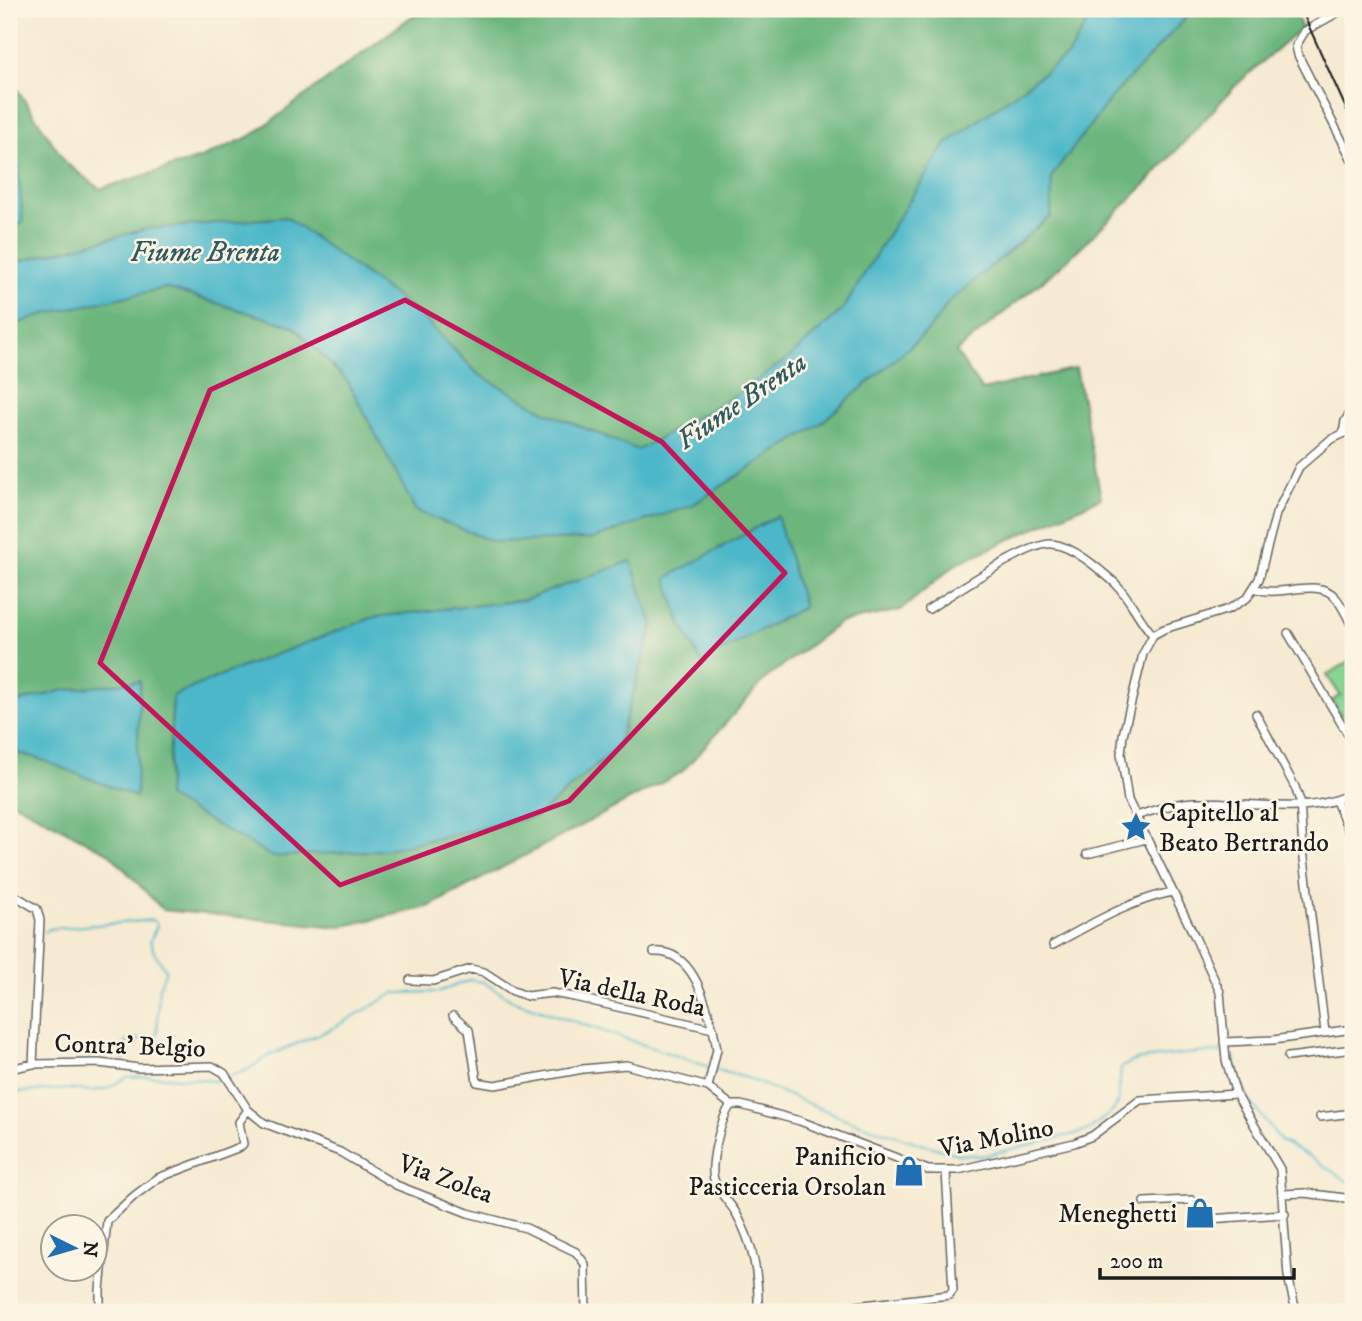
<svg xmlns="http://www.w3.org/2000/svg" width="1362" height="1321" viewBox="0 0 1362 1321" font-family="'IM FELL DW Pica',serif">
<style>
.green{fill:#86d594;stroke:#517858;stroke-width:2}
.forest{fill:#6cb67e;stroke:#44694d;stroke-width:2}
.water{fill:#4cb7c9;stroke:#346a72;stroke-width:2}
.lines{fill:none;stroke-linecap:round;stroke-linejoin:round}
.stream{stroke:#4cb7c9;stroke-width:2}
.minor-casing{stroke:#68645c;stroke-width:10}
.minor{stroke:#fff;stroke-width:7}
.rail{stroke:#1c1c1c;stroke-width:2}
.marked{fill:none;stroke:#c2185b;stroke-width:5;stroke-linejoin:round}
.labels{text-anchor:middle;stroke-width:5;stroke-linejoin:round;paint-order:stroke}
.poi-label{font-size:26px;fill:#1c1c1c;stroke:#fcf5e5;text-anchor:end}
.street-label{font-size:26px;fill:#1c1c1c;stroke:#fcf5e5}
.water-label{font-size:28px;font-style:italic;fill:#2f5a61;stroke:#fcf5e5}
</style>
<rect width="100%" height="100%" fill="#fcf5e5"/>
<filter id="ink" filterUnits="userSpaceOnUse"><feTurbulence type="fractalNoise" baseFrequency=".0143" numOctaves="2"/><feDisplacementMap in="SourceGraphic" scale="14" xChannelSelector="R" yChannelSelector="G"/><feConvolveMatrix kernelMatrix="1 2 1 2 8 2 1 2 1" color-interpolation-filters="sRGB"/></filter>
<filter id="wash" filterUnits="userSpaceOnUse"><feTurbulence type="fractalNoise" baseFrequency=".00686" numOctaves="4" result="noise"/><feDisplacementMap in="SourceGraphic" scale="28" xChannelSelector="R" yChannelSelector="G"/><feGaussianBlur stdDeviation="1.57" result="paint"/><feColorMatrix in="noise" values="0 0 0 0 0 0 0 0 0 0 0 0 0 0 0 0 0 1.4 0 .05"/><feComposite in="paint" operator="in"/></filter>
<g filter="url(#wash)">
<rect width="100%" height="100%" fill="#f6ead2"/>
<path class="green" d="M 1353,659 L 1353,734 L 1332,701 L 1340,695 L 1327,675 Z"/>
<path class="forest" d="M 447,9 L 1293,9 L 1302,28 L 1237,84 L 1144,186 L 1062,265 L 956,352 L 982,390 L 1076,368 L 1101,498 L 956,564 L 901,610 L 839,623 L 765,679 L 682,772 L 428,907 L 339,927 L 163,910 L 110,854 L 9,800 L 9,77 L 66,163 L 100,189 L 201,158 L 251,136 L 411,17 Z"/>
<path class="water" d="M 1095,9 L 1194,9 L 1110,99 L 1052,176 L 1051,216 L 949,302 L 929,330 L 820,424 L 692,505 L 592,539 L 494,542 L 416,511 L 348,382 L 293,326 L 166,288 L 45,314 L 20,323 L 9,329 L 9,264 L 146,229 L 286,217 L 417,312 L 478,374 L 550,414 L 638,450 L 736,395 L 790,357 L 844,308 L 891,229 L 946,144 L 1068,55 Z
M 9,137 L 18,166 L 23,222 L 9,230 Z
M 777,516 L 804,607 L 701,662 L 680,622 L 666,578 Z
M 631,561 L 653,625 L 617,748 L 537,816 L 383,850 L 273,857 L 167,797 L 173,696 L 224,674 L 374,617 L 524,600 Z
M 140,681 L 136,797 L 37,758 L 9,751 L 9,704 L 65,690 Z"/>
<g class="lines">
<path class="stream" d="M 44,932 L 49,929 L 154,920 L 157,926 L 150,941 L 154,952 L 166,970 L 159,988 L 157,1036 L 126,1042 L 123,1055 L 124,1060
M 1228,1054 L 1235,1057 L 1239,1079 L 1249,1100 L 1281,1141 L 1309,1156 L 1353,1185
M 714,1069 L 747,1078 L 848,1120 L 921,1144 L 958,1154 L 982,1156 L 1087,1131 L 1113,1111 L 1118,1103 L 1121,1068 C 1126,1065 1131,1062 1137,1060 C 1147,1058 1215,1050 1222,1053
M 229,1076 L 247,1070 L 270,1055 L 331,1029 L 395,993 L 438,992 L 470,980 L 483,982 L 514,1001 L 709,1067
M 9,1093 L 65,1089 L 93,1091 L 108,1088 L 127,1077 L 153,1076 L 216,1081 L 224,1078"/>
</g>
</g>
<g filter="url(#ink)">
<g class="lines">
<g class="minor-casing">
<path id="minor" d="M 1344,9 L 1305,31 L 1296,46 L 1298,55 L 1353,162
M 1343,434 L 1345,421 L 1353,408
M 1255,588 C 1278,599 1318,576 1336,598 C 1343,607 1348,618 1353,628
M 929,609 C 950,595 1031,541 1052,544 C 1073,546 1099,569 1115,583 C 1131,599 1138,619 1153,635
M 1288,633 L 1353,743
M 1256,714 L 1295,787 L 1300,801 L 1303,850 L 1325,1032
M 1336,801 L 1353,840
M 1136,816 C 1155,810 1174,803 1194,802 C 1244,800 1309,818 1353,792
M 1087,854 L 1146,839
M 9,892 L 37,909 L 40,920 L 33,1064
M 1053,945 C 1091,924 1129,901 1172,892
M 654,952 C 692,949 705,1000 713,1029
M 410,980 L 433,981 L 471,969 L 484,972 L 513,991 L 527,996 L 552,993 L 574,997 L 713,1029 L 717,1049 L 708,1087
M 453,1016 L 469,1030 L 477,1082 L 495,1085 L 583,1069 L 626,1065 L 708,1087 L 731,1105
M 1224,1042 L 1273,1040 L 1353,1029
M 1288,1057 L 1353,1049
M 9,1069 L 33,1064 L 99,1063 L 139,1068 L 212,1066 L 224,1073 L 248,1110 L 264,1123 L 340,1152 L 396,1185 L 468,1213 L 526,1228 L 576,1252 L 585,1264 L 586,1312
M 1320,1117 L 1353,1113
M 1282,1194 L 1304,1193 L 1353,1199
M 1144,1202 L 1192,1200 L 1194,1220 L 1285,1214
M 100,1312 L 100,1290 L 107,1221 L 134,1196 L 158,1178 L 240,1147 L 243,1144 L 239,1122 L 248,1110
M 758,1312 C 759,1277 754,1245 736,1213 C 730,1203 719,1193 715,1182 C 708,1167 721,1118 731,1105 L 741,1105 L 800,1121 L 928,1170 L 958,1170 L 1074,1143 L 1092,1136 L 1140,1100 L 1236,1094
M 805,1312 L 949,1295 L 953,1290 L 946,1171
M 1296,1312 L 1288,1276 L 1280,1169 L 1236,1094 L 1226,1060 L 1220,992 L 1194,935 L 1128,800 L 1121,754 L 1123,735 L 1143,654 L 1153,635 L 1164,629 L 1229,609 L 1247,598 L 1259,579 L 1276,514 L 1299,467 L 1330,440 L 1353,429"/>
</g>
<use href="#minor" class="minor"/>
<path class="rail" d="M 1301,9 L 1353,124"/>
</g>
</g>
<path class="marked" d="M 405,300 L 662,442 L 785,573 L 569,801 L 340,885 L 100,663 L 210,390 Z"/>
<defs>
<g id="sight-bare" transform="scale(2.415)"><path d="M0-6L1.8-2.2L6-1.7L2.9 1.2L3.7 5.4L0 3.3L-3.7 5.4L-2.9 1.2L-6-1.7L-1.8-2.2Z" fill="#1f6fb2" stroke="#fcf5e5" stroke-width="2.5" paint-order="stroke"/></g>
<g id="shop-bare" transform="scale(2.415)"><path d="M-5-2.5h2.3a2.7 3.5 0 0 1 5.4 0H5L5.5 6h-11ZM-1.5-2.5h3a1.5 2.3 0 0 0-3 0Z" fill="#1f6fb2" stroke="#fcf5e5" stroke-width="2.5" paint-order="stroke"/></g>
</defs>
<g fill-rule="evenodd">
<use href="#sight-bare" x="1136" y="827"/>
<use href="#shop-bare" x="909" y="1171"/>
<use href="#shop-bare" x="1200" y="1213"/>
</g>
<g class="labels">
<g class="poi-label">
<text x="1159" y="821" text-anchor="start">Capitello al<tspan x="1159" dy="30">Beato Bertrando</tspan></text>
<text x="886" y="1165">Panificio<tspan x="886" dy="30">Pasticceria Orsolan</tspan></text>
<text x="1177" y="1222">Meneghetti</text>
</g>
<g class="street-label">
<text transform="translate(632 992) rotate(12)" y="9">Via della Roda</text>
<text transform="translate(130 1045) rotate(2)" y="9">Contra' Belgio</text>
<text transform="translate(996 1137) rotate(-11)" y="9">Via Molino</text>
<text transform="translate(446 1178) rotate(20)" y="9">Via Zolea</text>
</g>
<g class="water-label">
<text x="205" y="261">Fiume Brenta</text>
<text transform="translate(741 400) rotate(-34)" y="10">Fiume Brenta</text>
</g>
</g>
<rect width="1362" height="1321" fill="none" stroke="#fcf5e5" stroke-width="35"/>
<g transform="translate(74 1248) rotate(95)"><circle r="33" fill="#fcf5e5" stroke="#a29e95" stroke-width="2"/>
<path d="M0-5L12 26L0 18L-12 26Z" fill="#1f6fb2"/>
<text y="-10" font-size="19" font-weight="bold" text-anchor="middle" fill="#1c1c1c">N</text>
</g>
<path d="M1100 1268v10h194v-10" fill="none" stroke="#1c1c1c" stroke-width="3.5"/>
<text x="1110" y="1268" font-size="21" fill="#1c1c1c" stroke="#fcf5e5" stroke-width="5" paint-order="stroke">200 m</text>
</svg>
